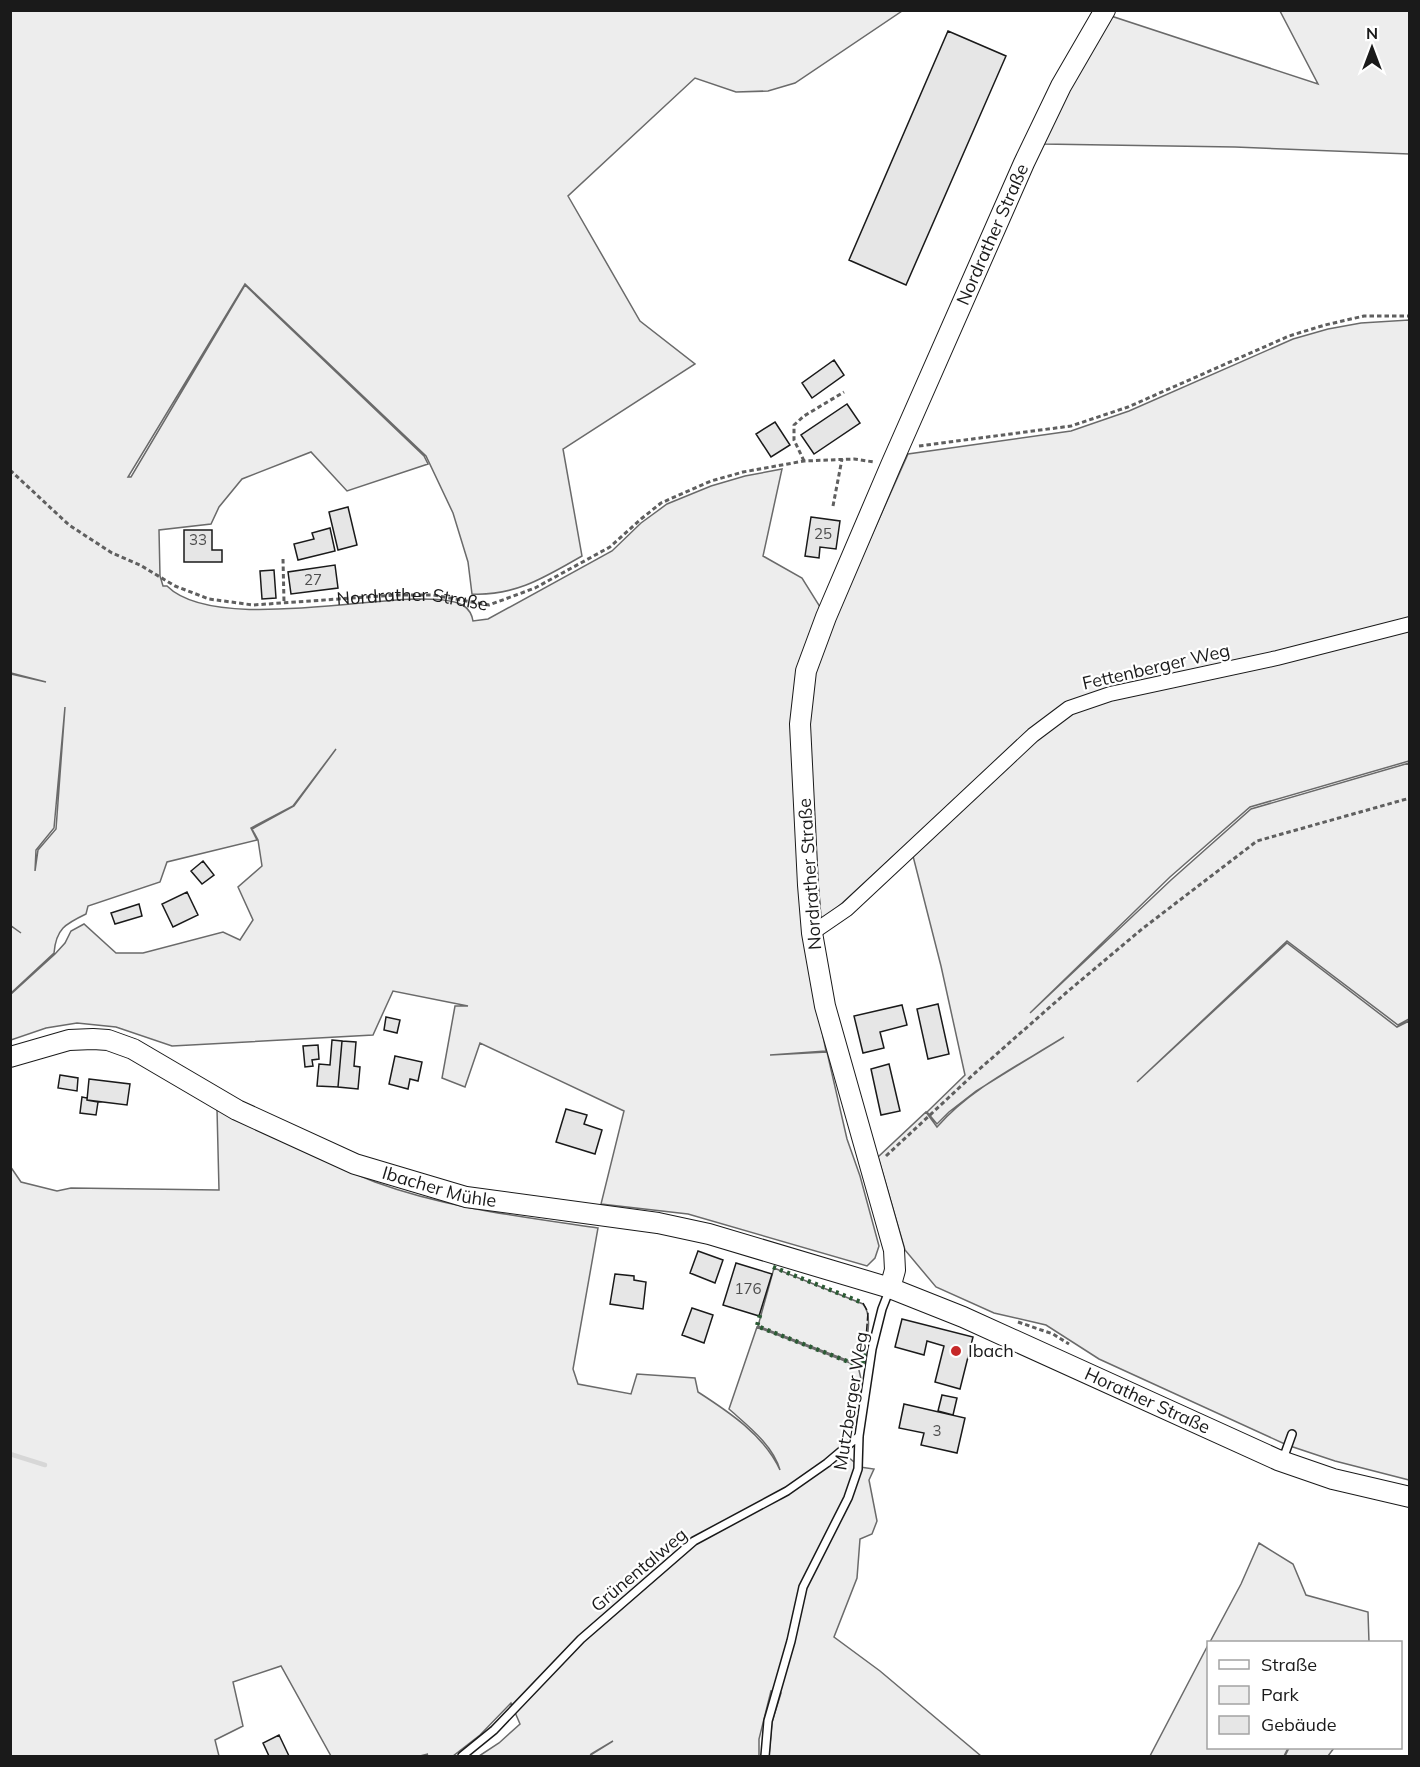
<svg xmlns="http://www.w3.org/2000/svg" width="1420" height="1767" viewBox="0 0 1420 1767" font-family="Mulish,sans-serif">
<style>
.green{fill:#ededed;stroke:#6a6a6a;stroke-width:1.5;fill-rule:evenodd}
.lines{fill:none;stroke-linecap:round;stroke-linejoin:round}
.stream{stroke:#d7d7d7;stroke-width:4.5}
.building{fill:#e6e6e6;stroke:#1a1a1a;stroke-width:1.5}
.lane-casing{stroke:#1a1a1a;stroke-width:10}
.street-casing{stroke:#1a1a1a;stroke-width:16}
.secondary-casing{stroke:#1a1a1a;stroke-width:22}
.path{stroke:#5f5f5f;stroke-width:3;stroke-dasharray:4.5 3;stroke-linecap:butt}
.lane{stroke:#fff;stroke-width:7}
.street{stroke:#fff;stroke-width:14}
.secondary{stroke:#fff;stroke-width:20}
.hedge{stroke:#2b5a34;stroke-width:4.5;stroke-dasharray:3 4.5;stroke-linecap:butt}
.fence{stroke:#1a1a1a;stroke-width:1.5;stroke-dasharray:8 3;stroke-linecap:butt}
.poi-dot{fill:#c62828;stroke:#fff;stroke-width:2}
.labels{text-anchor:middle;stroke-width:4.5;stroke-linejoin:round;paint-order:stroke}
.number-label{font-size:15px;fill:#4d4d4d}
.street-label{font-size:18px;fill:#1a1a1a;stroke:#fff}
.poi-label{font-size:18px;fill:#1a1a1a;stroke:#fff;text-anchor:start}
</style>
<rect width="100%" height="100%" fill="#fff"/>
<path class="green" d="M 11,11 L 902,11 L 795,83 L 768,91 L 736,92 L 695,78 L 568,196 L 640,321 L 695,364 L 563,449 L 582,556 C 545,577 516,596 472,594 L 468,562 L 453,513 L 426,456 L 245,284 L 128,477 L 131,477 L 245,285 L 424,456 L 428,464 L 347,491 L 311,452 L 242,479 L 219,507 L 211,524 L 159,530 L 160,576 L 163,586 L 167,586 C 211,630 359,599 419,599 C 432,599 453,599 464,606 C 470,610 472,615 473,621 L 488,619 L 612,551 L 641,523 L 667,504 L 711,486 L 745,476 L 782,469 L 763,556 L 802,578 L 820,607 L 837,613 L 908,454 L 1071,431 L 1129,411 L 1293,339 L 1328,329 L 1361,323 L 1409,320 L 1409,761 L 1250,807 L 1170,877 L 1030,1013 L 1171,880 L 1251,809 L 1409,763 L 1409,1019 L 1398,1025 L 1287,941 L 1137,1082 L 1287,943 L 1397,1027 L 1409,1021 L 1409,1480 L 1335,1461 L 1287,1445 L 1099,1359 L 1046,1325 L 994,1313 L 936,1287 L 905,1250 L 878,1157 L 926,1112 L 937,1127 C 971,1088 1021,1064 1064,1037 L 976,1091 L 949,1112 L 937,1124 L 927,1112 L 965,1075 L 941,966 L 913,856 L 900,850 L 826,918 L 821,918 L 818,913 L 811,976 L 826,1051 L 770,1055 L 827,1052 L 847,1139 L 860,1176 L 879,1246 L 875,1258 L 867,1266 L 688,1214 L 601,1204 L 624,1111 L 480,1043 L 465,1087 L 442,1078 L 455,1006 L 468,1006 L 393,991 L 373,1035 L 172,1046 L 116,1027 L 77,1023 L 46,1028 L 11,1040 L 10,995 L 55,954 L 65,943 L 71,931 L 84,924 L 116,953 L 143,953 L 223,932 L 240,940 L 253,920 L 238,887 L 262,866 L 258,840 L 252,829 L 294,806 L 336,749 L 293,806 L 251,828 L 257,840 L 167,862 L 160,882 L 88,906 L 86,914 C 65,924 56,929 54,953 L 11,993 L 11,926 L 21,933 L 10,925 L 11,674 L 46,682 L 11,673 ZM 65,707 L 56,829 L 38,850 L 35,871 L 36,850 L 54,828 Z
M 1280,11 L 1409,11 L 1409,154 L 1235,147 L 1042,144 L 1057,112 L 1111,16 L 1318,84 Z
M 217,1109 C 269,1135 321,1161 375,1182 C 446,1208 523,1217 598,1228 L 573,1369 L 578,1384 L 631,1394 L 637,1374 L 695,1378 L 698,1392 C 729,1412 764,1435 780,1470 C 773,1445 748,1426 729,1409 L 757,1327 L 858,1366 L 862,1383 L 856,1437 L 840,1450 L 860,1467 L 874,1469 L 869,1480 L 877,1521 L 872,1534 L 860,1539 L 857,1578 L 834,1637 L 880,1671 L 981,1756 L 769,1756 L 772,1722 L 781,1693 L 771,1691 L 759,1739 L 759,1756 L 591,1756 L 592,1754 L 613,1741 L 591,1754 L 590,1756 L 479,1756 L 499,1743 L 520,1724 L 511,1703 L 480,1735 L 453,1756 L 423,1756 L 428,1754 L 420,1756 L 331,1756 L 281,1666 L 233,1682 L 243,1726 L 215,1740 L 219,1756 L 11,1756 L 10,1166 L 21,1182 L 57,1191 L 71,1188 L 219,1190 Z
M 774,1268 L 863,1304 C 875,1318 864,1348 862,1366 L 758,1326 Z
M 1259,1543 L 1293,1564 L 1306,1595 L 1368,1612 L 1369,1642 L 1210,1642 L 1241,1584 Z
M 1208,1645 L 1208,1748 L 1288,1748 L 1284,1756 L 1150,1756 Z
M 1289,1748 L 1334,1748 L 1328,1756 L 1285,1756 Z"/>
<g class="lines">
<path class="stream" d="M 10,1454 L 45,1465"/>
</g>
<path class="building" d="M 948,31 L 1006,56 L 906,285 L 849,260 Z
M 834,360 L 844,375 L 812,398 L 802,383 Z
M 847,404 L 860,423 L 814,454 L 801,435 Z
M 775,422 L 790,445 L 771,457 L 756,434 Z
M 348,507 L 357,545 L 338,550 L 329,512 Z
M 811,517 L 840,521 L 836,549 L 820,547 L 819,558 L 805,556 Z
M 330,528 L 335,551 L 298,560 L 294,544 L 314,539 L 312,533 Z
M 184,530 L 212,530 L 212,550 L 222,550 L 222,562 L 184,562 Z
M 335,565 L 338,588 L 291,594 L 288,572 Z
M 274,570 L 276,598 L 262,599 L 260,571 Z
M 203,861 L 214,875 L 202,884 L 191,871 Z
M 187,892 L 198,915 L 173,927 L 162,904 Z
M 139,904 L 142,916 L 115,924 L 111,913 Z
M 938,1004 L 949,1054 L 928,1059 L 917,1009 Z
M 902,1005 L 907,1025 L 880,1032 L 884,1048 L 863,1053 L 854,1016 Z
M 386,1017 L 400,1020 L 397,1033 L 384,1030 Z
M 332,1040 L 342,1041 L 338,1087 L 317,1086 L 319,1064 L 330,1065 Z
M 342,1041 L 356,1042 L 354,1066 L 360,1067 L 358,1089 L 338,1087 Z
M 318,1045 L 319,1059 L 312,1060 L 313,1066 L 305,1067 L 303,1046 Z
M 395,1056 L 422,1062 L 418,1081 L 410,1079 L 408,1089 L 389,1084 Z
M 889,1064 L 900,1111 L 881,1115 L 871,1069 Z
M 60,1075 L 78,1078 L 77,1091 L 58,1088 Z
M 89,1079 L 130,1084 L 127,1105 L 87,1100 Z
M 82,1097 L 87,1098 L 87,1100 L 98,1102 L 96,1115 L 80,1113 Z
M 566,1109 L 587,1115 L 584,1124 L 602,1130 L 595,1154 L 556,1142 Z
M 698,1251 L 723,1260 L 715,1283 L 690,1273 Z
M 736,1263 L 772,1274 L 759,1316 L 723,1305 Z
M 615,1274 L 634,1276 L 634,1280 L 646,1282 L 643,1309 L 610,1304 Z
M 692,1308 L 713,1315 L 704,1343 L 682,1335 Z
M 902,1319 L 973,1337 L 960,1389 L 935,1382 L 944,1346 L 927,1341 L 924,1355 L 895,1347 Z
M 942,1395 L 957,1398 L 953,1415 L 938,1411 Z
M 904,1404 L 965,1418 L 957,1453 L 921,1445 L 924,1433 L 899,1428 Z
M 279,1735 L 289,1756 L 269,1756 L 263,1743 Z"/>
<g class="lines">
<g class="lane-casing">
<path id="lane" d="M 1283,1459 L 1292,1434
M 462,1756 L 494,1730 L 581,1639 L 694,1541 L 787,1491 L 827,1463 L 859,1436
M 765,1756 L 768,1721 L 791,1641 L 803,1587 L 848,1498 L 858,1469 L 859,1436 L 872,1349 L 882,1309 L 889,1291"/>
</g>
<g class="street-casing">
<path id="street" d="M 812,933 L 847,909 L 1033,735 L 1069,708 L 1110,694 L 1277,658 L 1410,624"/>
</g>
<g class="secondary-casing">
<g id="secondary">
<path id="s2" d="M 10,1057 L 69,1040 L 93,1039 L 108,1040 L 133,1049 L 237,1110 L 355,1164 L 466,1197 L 658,1223 L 709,1234 L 890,1288 L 963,1317 L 1278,1460 L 1333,1479 L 1410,1497"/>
<path id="s3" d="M 890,1288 L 895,1270 L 894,1250 L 825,1006 L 812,933 L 808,885 L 800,724 L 806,671 L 826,617 L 891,465 L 1024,163 L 1061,86 L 1105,10"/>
</g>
</g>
<g class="path">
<path d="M 919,446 L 1071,426 L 1128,407 L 1289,336 L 1325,325 L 1364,316 L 1410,316"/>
<path d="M 804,461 L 794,440 L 794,425 L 804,416 L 844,392"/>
<path id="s1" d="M 10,470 L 69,525 L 112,553 L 140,565 L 175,586 L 209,599 L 253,605 L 395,595 L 433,595 L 489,605 L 535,588 L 610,547 L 641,519 L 661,503 L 711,481 L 743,472 L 804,461 L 854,459 L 874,462"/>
<path d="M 833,506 L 842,459"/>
<path d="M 283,559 L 284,602"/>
<path d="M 886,1156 L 975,1073 L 1067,992 L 1142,929 L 1257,841 L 1410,798"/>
<path d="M 1018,1322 L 1053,1334 L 1069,1344"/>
</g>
<use href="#lane" class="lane"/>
<use href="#street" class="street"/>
<use href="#secondary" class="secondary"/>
<path class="hedge" d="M 773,1267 L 863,1303
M 760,1315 L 757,1326 L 862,1367 L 866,1339"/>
<path class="fence" d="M 863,1303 L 868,1312 L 866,1339"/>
</g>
<circle class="poi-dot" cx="956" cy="1351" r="6"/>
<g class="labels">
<g class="number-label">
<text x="823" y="539">25</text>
<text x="198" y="545">33</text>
<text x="313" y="585">27</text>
<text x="748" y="1294">176</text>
<text x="937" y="1436">3</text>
</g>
<g class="street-label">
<text dy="6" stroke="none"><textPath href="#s3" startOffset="1104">Nordrather Straße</textPath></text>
<text dy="6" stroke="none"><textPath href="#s1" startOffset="444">Nordrather Straße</textPath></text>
<text transform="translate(1156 667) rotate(-13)" y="6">Fettenberger Weg</text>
<text transform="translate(810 874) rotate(-94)" y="6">Nordrather Straße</text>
<text dy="6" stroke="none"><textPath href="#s2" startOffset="465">Ibacher Mühle</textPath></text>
<text dy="6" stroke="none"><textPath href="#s2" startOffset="1209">Horather Straße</textPath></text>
<text transform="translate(851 1401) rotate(-81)" y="6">Mutzberger Weg</text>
<text transform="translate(639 1570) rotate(-40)" y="6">Grünentalweg</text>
</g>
<g class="poi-label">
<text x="968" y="1357">Ibach</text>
</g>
</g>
<rect width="1420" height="1767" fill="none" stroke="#1a1a1a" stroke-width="24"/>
<rect x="1207" y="1641" width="195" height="108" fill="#ffffff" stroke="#a3a3a3" stroke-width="1.5"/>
<rect x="1219" y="1660" width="30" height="9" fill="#ffffff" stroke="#a3a3a3" stroke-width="1.5"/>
<text x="1261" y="1671" font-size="18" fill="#1a1a1a">Straße</text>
<rect x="1219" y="1686" width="30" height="18" fill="#ededed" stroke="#a3a3a3" stroke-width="1.5"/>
<text x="1261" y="1701" font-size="18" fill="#1a1a1a">Park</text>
<rect x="1219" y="1716" width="30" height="18" fill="#e6e6e6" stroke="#a3a3a3" stroke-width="1.5"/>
<text x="1261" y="1731" font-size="18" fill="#1a1a1a">Gebäude</text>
<g transform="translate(1372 48)" stroke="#ffffff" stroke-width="4.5" paint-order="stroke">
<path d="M0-4.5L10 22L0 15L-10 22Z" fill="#1a1a1a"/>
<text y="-9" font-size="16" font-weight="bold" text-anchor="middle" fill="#1a1a1a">N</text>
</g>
</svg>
